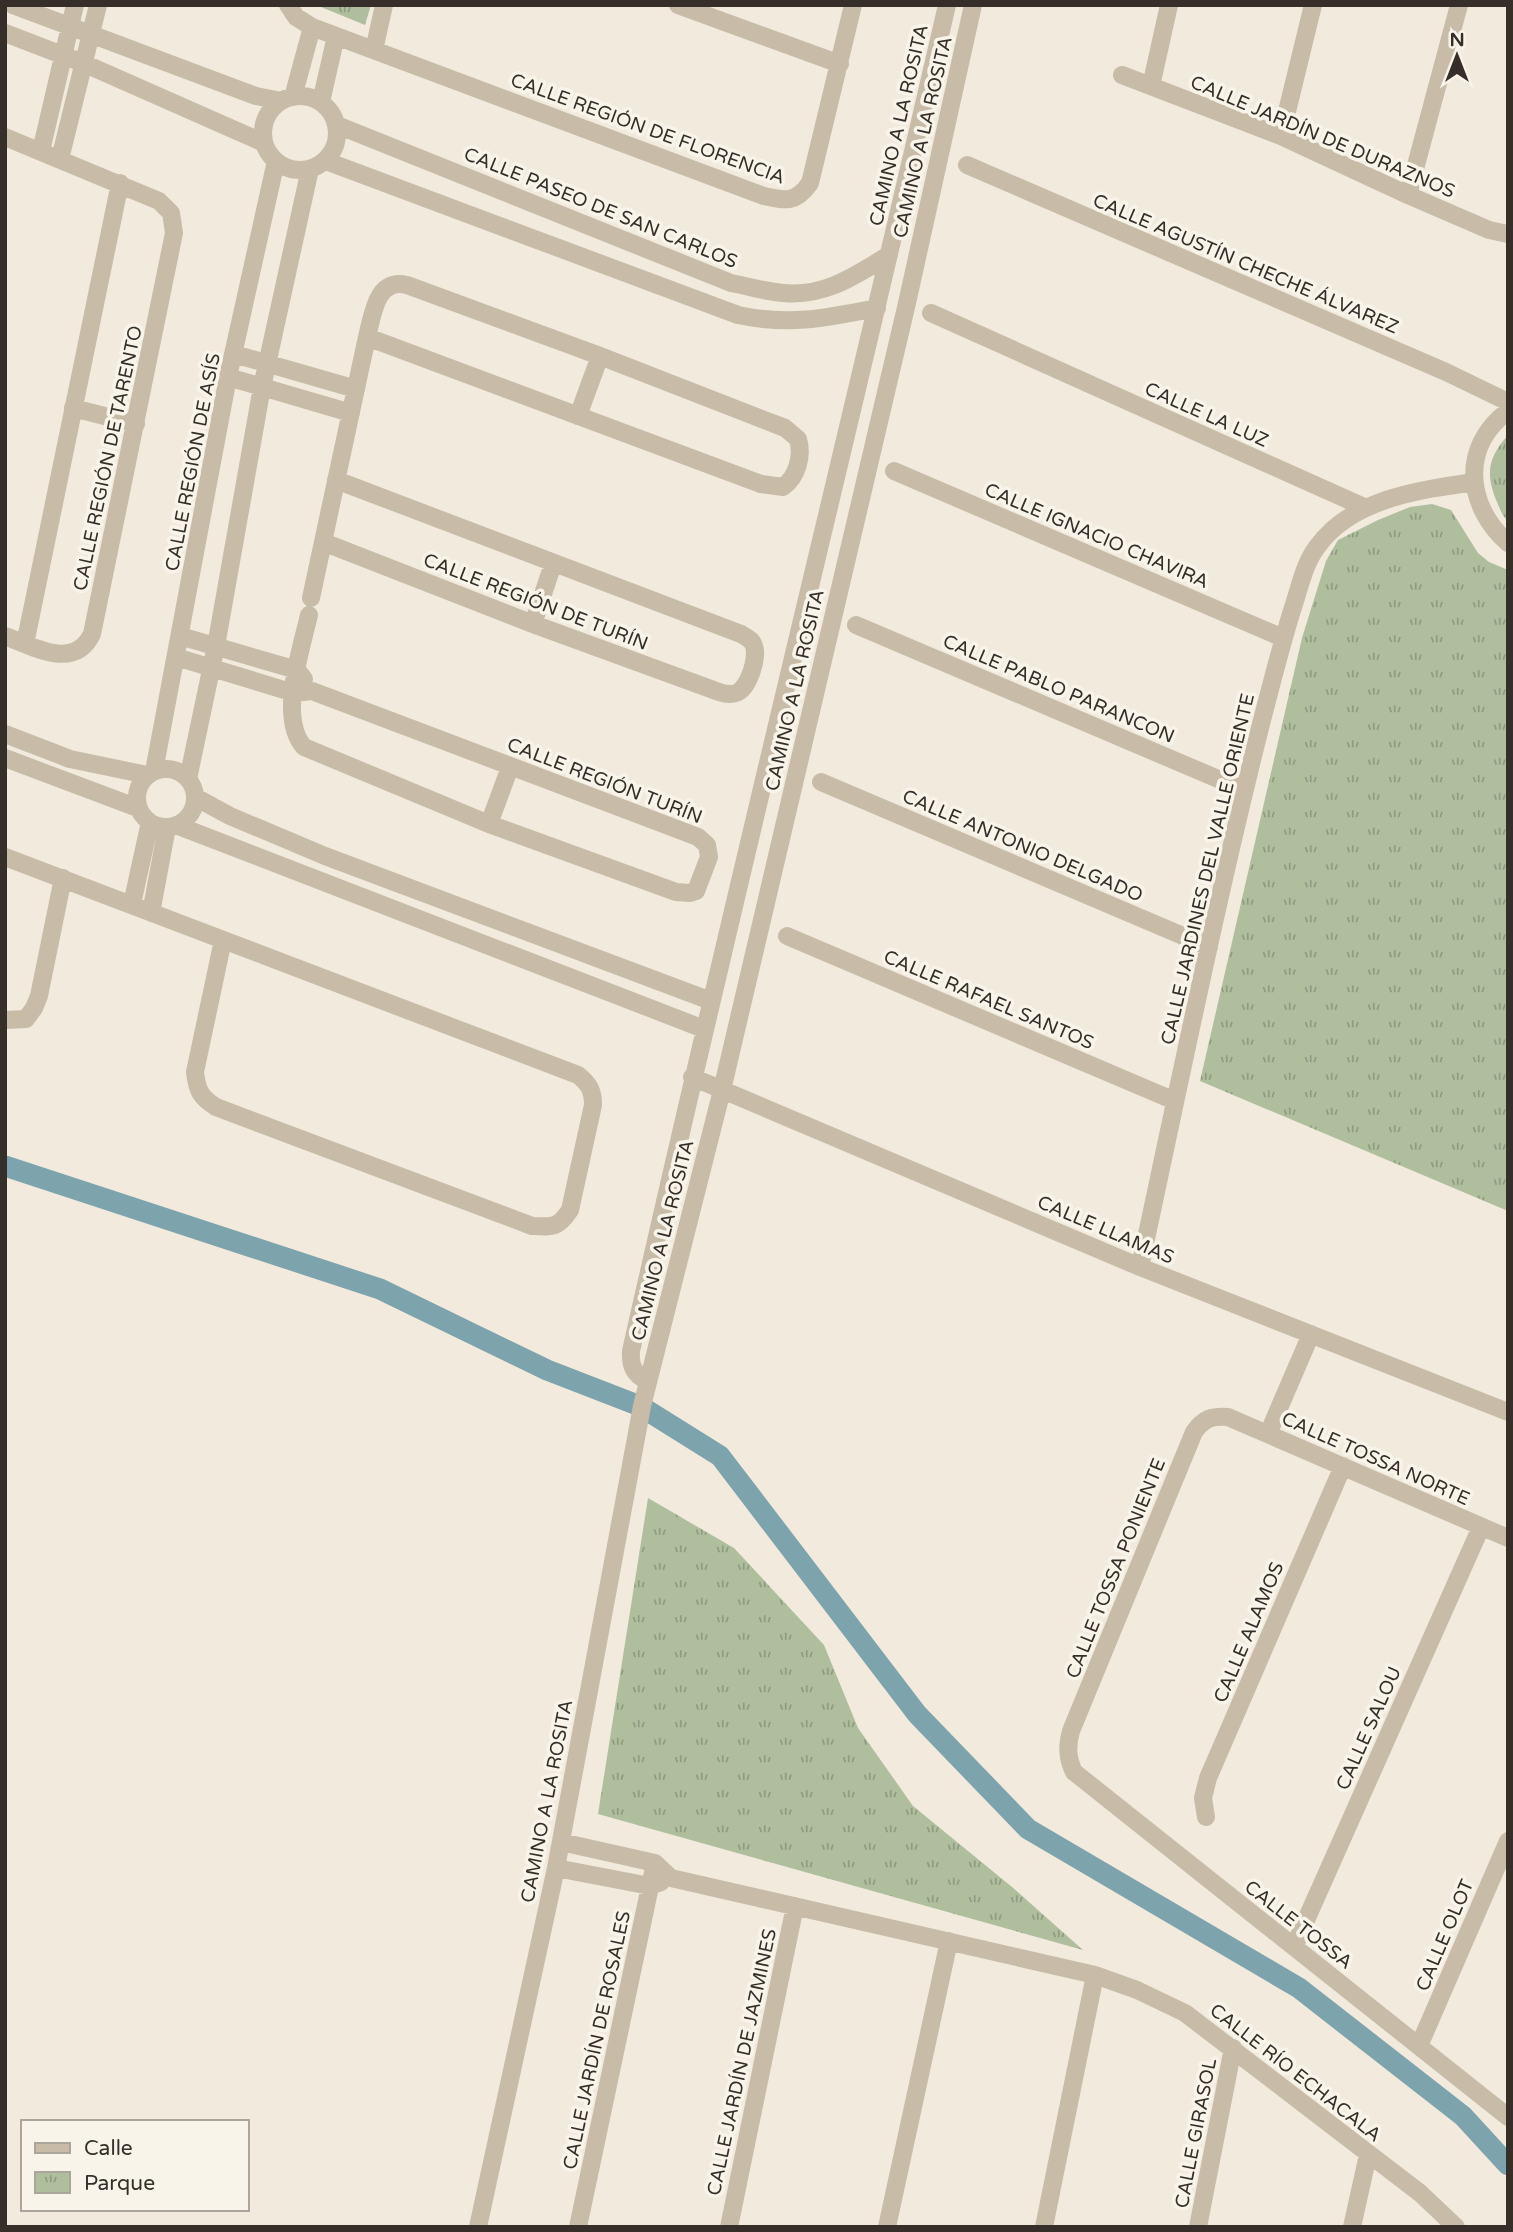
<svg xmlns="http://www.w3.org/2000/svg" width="1513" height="2232" viewBox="0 0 1513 2232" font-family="'Varela Round',sans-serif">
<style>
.park{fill:url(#park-tufts)}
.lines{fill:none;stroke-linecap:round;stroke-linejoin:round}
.canal{stroke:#7da3ac;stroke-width:21}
.minor{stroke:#c8bca9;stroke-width:18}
.labels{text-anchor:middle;stroke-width:7;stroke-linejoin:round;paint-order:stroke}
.street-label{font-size:19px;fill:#362f29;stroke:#f9f4e9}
</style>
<defs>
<pattern id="park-tufts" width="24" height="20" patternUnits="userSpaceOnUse" patternTransform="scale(1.75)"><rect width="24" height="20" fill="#afbf9e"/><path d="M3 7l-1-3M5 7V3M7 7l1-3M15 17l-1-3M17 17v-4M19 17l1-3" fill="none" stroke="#8f9c81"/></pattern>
</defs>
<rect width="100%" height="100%" fill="#f1eadd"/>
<path class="park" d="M 316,5 L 371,5 L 365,25 Z
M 1508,435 L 1508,521 C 1502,516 1500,509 1497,502 C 1485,473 1488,458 1508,435 Z
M 1432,504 L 1451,510 L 1478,553 L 1489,562 L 1508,570 L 1508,1211 L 1200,1081 L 1302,638 L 1326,561 L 1338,540 L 1378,520 L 1410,507 Z
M 648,1498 L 734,1548 L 824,1645 L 858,1728 L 913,1806 L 1012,1887 L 1083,1950 L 598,1814 Z"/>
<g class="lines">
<path class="canal" d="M 5,1166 L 380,1289 L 547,1370 L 640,1406 L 720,1456 L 917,1714 L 1028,1829 L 1299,1988 L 1463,2116 L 1508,2165"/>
<path class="minor" d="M 13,5 L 256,96 L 281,101
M 288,5 L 296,17 L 312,27 L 764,196 C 786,201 796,203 810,183 L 853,5
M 678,5 L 840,64
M 5,33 L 83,63 L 264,143
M 374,50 L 384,5
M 1122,75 L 1281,136 L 1408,195 L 1489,230 L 1508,234
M 1151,86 L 1169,5
M263 133a37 37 0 1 1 74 0a37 37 0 1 1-74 0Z
M 293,97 L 312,27
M 321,102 L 336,36
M 337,125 L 731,283 C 748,286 766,292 784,293 C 825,297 856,275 889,255
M 1281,136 L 1313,5
M 5,137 L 159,201 L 171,213 L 174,233 L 92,634 C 74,671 34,647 5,636
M 41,151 L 75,5
M 60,159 L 98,5
M 326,161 L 738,315 C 789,326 826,318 877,308
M 967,165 L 1446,372 L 1508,402
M 1408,195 L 1459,5
M 931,313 L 1364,507
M 234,354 L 356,389
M 228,377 L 351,413
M 73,408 L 136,424
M 1508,411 C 1460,447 1466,506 1508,543
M 578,416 L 600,356
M 894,471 L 1283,638
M 323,542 L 533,624 L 719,692 C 725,694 731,695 736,693 C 749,689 758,657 754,646 C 752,639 746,637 741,634 L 336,480
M 311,598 L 367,337 C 373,314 376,278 407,285 L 600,356 L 785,428 L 798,439 C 803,456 797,477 783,487 L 761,484 L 367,337
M 533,624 L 553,564
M 856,625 L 1244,790
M 180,636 L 297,670 L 304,679
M 25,644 L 120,183
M 176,657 L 294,693 L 312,691 L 698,837 L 707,845 L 709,857 L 696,891 L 690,893 L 676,892 L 489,824 L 304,747 C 278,718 301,650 309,615
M 5,734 L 70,759 L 147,775
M 5,758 L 138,808
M137 798a29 29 0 1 1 58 0a29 29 0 1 1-58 0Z
M 154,771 L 228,377 L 276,161
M 188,779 L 216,646 L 262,387 L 310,169
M 821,782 L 1209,947
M 195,797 L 230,816 L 325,856 L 711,1001
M 489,824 L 510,767
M 176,825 L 704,1029
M 5,857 L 578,1075 C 589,1084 593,1090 593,1105 L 570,1210 C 558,1228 553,1227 532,1226 L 216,1107 C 200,1097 197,1090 195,1072 L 223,940
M 132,904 L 150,822
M 151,913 L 167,827
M 787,936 L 1175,1101
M 5,1020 L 26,1019 L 34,1008 L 39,996 L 63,878
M 692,1077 L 1140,1267 L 1508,1412
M 1140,1267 C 1179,1085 1216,903 1261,724 C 1272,682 1282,641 1295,601 C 1301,582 1305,563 1317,547 C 1351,499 1419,490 1474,482
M 648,1381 C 634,1375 630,1366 631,1351 C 732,901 844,454 947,5
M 1268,1434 L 1311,1334
M 1508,1538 L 1228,1417 C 1212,1416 1204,1418 1194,1432 L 1071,1731 C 1067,1746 1067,1758 1074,1772 L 1508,2117
M 1206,1817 L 1203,1798 L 1208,1778 L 1343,1466
M 561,1842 L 655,1863 L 671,1878 L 1095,1975 L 1137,1990 L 1185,2013 L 1420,2193 L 1456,2227
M 556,1868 L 650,1886 L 661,1882
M 1294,1947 L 1481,1527
M 1419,2046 L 1508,1841
M 478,2227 L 556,1868 L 642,1406 L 722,1090 L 907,303 L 973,5
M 578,2227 L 655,1863
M 729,2227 L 795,1906
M 887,2227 L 949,1941
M 1044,2227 L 1095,1975
M 1198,2227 L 1233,2048
M 1352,2227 L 1368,2155"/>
</g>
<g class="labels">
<g class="street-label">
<text transform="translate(898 125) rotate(-77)" y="7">CAMINO A LA ROSITA</text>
<text transform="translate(648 128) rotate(20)" y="7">CALLE REGIÓN DE FLORENCIA</text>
<text transform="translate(1323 136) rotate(23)" y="7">CALLE JARDÍN DE DURAZNOS</text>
<text transform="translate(922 137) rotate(-77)" y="7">CAMINO A LA ROSITA</text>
<text transform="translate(601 207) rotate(22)" y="7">CALLE PASEO DE SAN CARLOS</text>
<text transform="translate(1246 263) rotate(23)" y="7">CALLE AGUSTÍN CHECHE ÁLVAREZ</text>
<text transform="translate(1207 414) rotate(24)" y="7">CALLE LA LUZ</text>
<text transform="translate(107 458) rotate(-78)" y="7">CALLE REGIÓN DE TARENTO</text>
<text transform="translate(192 462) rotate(-79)" y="7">CALLE REGIÓN DE ASÍS</text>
<text transform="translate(1097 535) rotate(23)" y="7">CALLE IGNACIO CHAVIRA</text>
<text transform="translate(536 601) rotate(21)" y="7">CALLE REGIÓN DE TURÍN</text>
<text transform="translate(1059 688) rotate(23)" y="7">CALLE PABLO PARANCON</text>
<text transform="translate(794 690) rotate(-77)" y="7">CAMINO A LA ROSITA</text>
<text transform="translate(605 780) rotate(21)" y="7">CALLE REGIÓN TURÍN</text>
<text transform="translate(1023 845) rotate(23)" y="7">CALLE ANTONIO DELGADO</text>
<text transform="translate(1207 869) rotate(-77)" y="7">CALLE JARDINES DEL VALLE ORIENTE</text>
<text transform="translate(989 999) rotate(23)" y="7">CALLE RAFAEL SANTOS</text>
<text transform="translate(1106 1229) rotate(23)" y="7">CALLE LLAMAS</text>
<text transform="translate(662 1240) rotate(-76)" y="7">CAMINO A LA ROSITA</text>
<text transform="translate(1376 1458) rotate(24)" y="7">CALLE TOSSA NORTE</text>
<text transform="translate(1115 1568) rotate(-68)" y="7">CALLE TOSSA PONIENTE</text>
<text transform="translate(1248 1632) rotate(-67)" y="7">CALLE ALAMOS</text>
<text transform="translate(1368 1728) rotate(-66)" y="7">CALLE SALOU</text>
<text transform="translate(546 1801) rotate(-79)" y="7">CAMINO A LA ROSITA</text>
<text transform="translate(1299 1924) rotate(38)" y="7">CALLE TOSSA</text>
<text transform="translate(1444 1935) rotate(-67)" y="7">CALLE OLOT</text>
<text transform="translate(596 2040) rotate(-78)" y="7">CALLE JARDÍN DE ROSALES</text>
<text transform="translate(741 2062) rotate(-78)" y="7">CALLE JARDÍN DE JAZMINES</text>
<text transform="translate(1296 2072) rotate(38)" y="7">CALLE RÍO ECHACALA</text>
<text transform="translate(1195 2133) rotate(-79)" y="7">CALLE GIRASOL</text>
</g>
</g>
<rect width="1513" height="2232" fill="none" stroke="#362f29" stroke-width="14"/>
<rect x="21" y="2120" width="228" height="91" fill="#f9f4e9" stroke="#aba59c" stroke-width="2"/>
<rect x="35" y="2143" width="35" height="10" fill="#c8bca9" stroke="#aba59c" stroke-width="2"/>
<text x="84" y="2155" font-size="21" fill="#362f29">Calle</text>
<rect x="35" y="2172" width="35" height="21" fill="url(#park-tufts)" stroke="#aba59c" stroke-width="2"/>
<text x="84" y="2190" font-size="21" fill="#362f29">Parque</text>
<g transform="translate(1457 56)" stroke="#f9f4e9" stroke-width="5" paint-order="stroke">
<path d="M0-5L12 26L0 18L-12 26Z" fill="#362f29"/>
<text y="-10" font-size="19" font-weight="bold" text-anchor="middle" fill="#362f29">N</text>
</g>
</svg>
